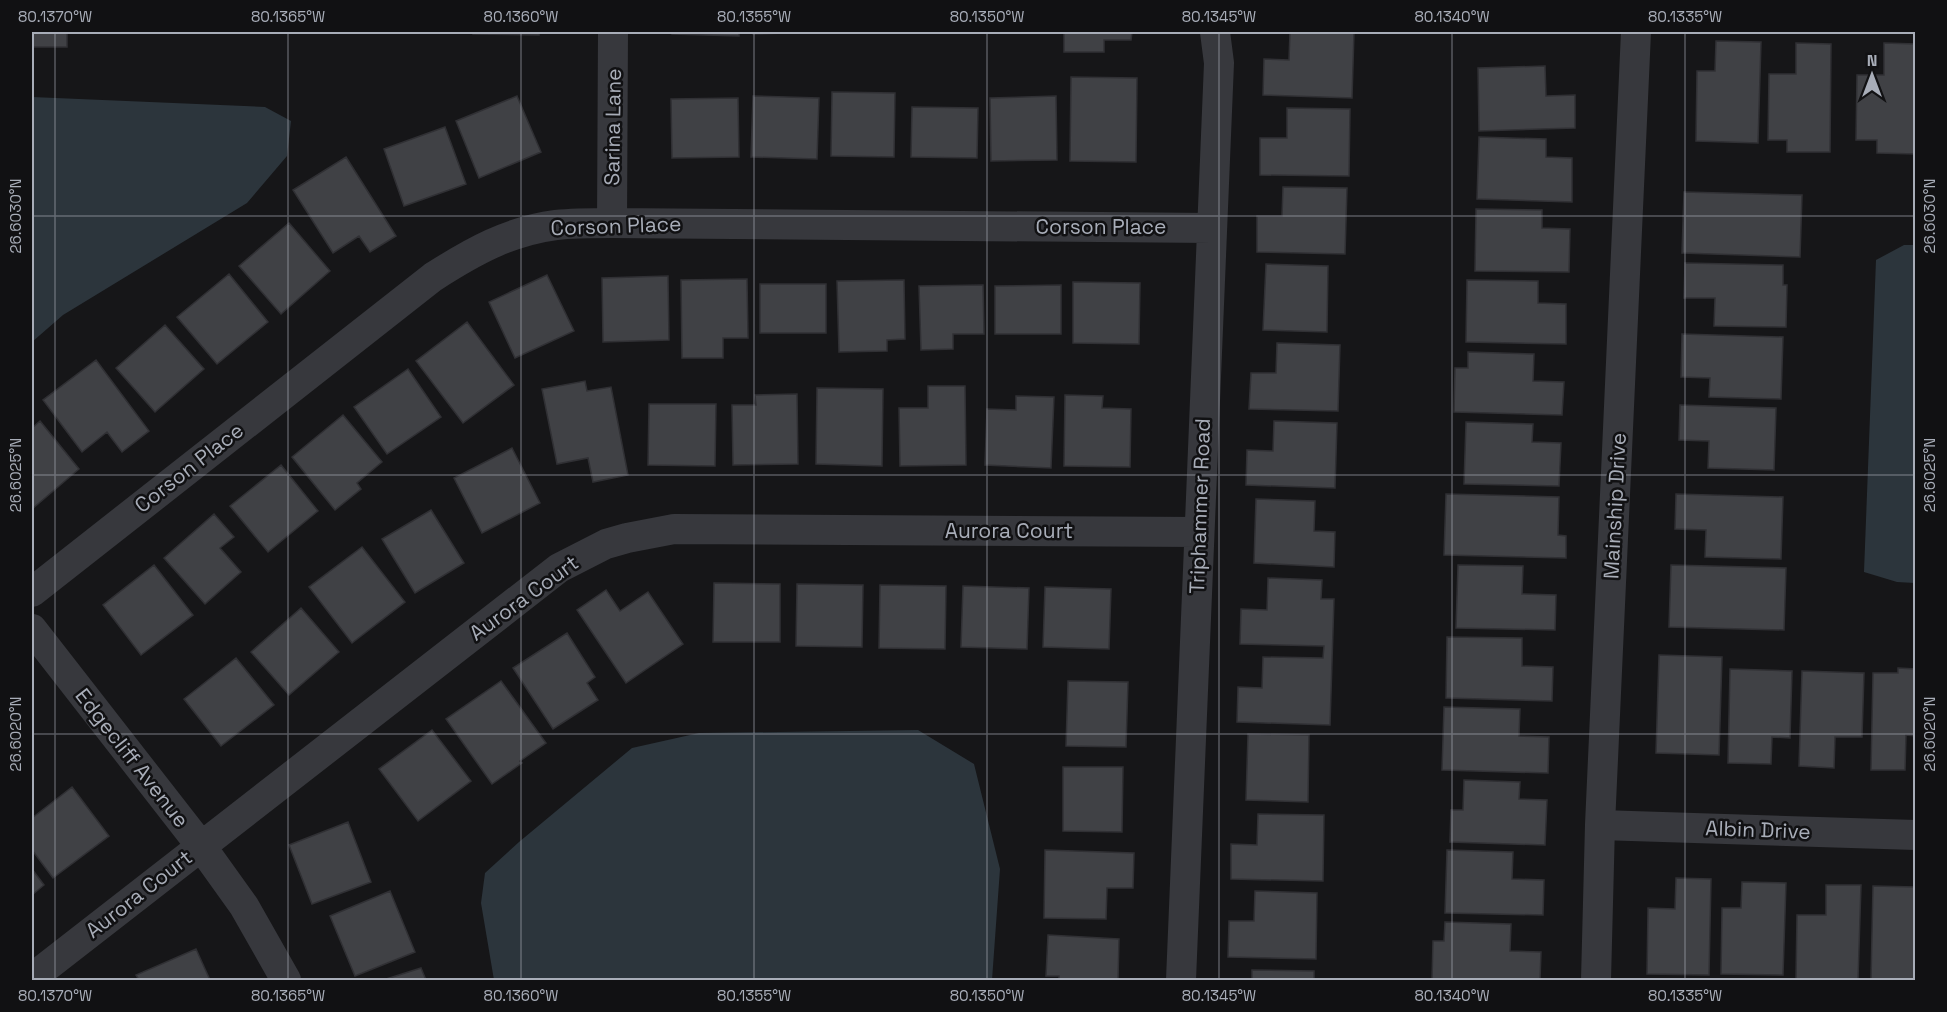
<svg xmlns="http://www.w3.org/2000/svg" width="1947" height="1012" viewBox="0 0 1947 1012" font-family="'Space Grotesk',sans-serif">
<style>
.water{fill:#2c353c}
.building{fill:#404145;stroke:#303034;stroke-width:1.5}
.lines{fill:none;stroke-linecap:round;stroke-linejoin:round}
.street{stroke:#37383d;stroke-width:30}
.ticks{fill:none;stroke:#a8adb8;stroke-width:1.5;stroke-opacity:0.45}
.labels{text-anchor:middle;stroke-width:5;stroke-linejoin:round;paint-order:stroke}
.street-label{font-size:21px;fill:#a8adb8;stroke:#111113}
.neatline{fill:none;stroke:#a8adb8;stroke-width:2}
.ticks-label{font-size:15px;text-anchor:middle;fill:#a8adb8}
</style>
<rect width="100%" height="100%" fill="#161618"/>
<path class="water" d="M 32,97 L 265,107 L 291,121 L 287,156 L 247,203 L 63,315 L 32,342 Z
M 1904,245 L 1916,245 L 1915,583 L 1897,582 L 1864,572 L 1876,260 Z
M 918,730 L 974,764 L 1000,869 L 992,980 L 494,980 L 481,903 L 485,873 L 519,842 L 632,748 L 699,733 Z"/>
<path class="building" d="M 32,32 L 67,32 L 67,47 L 32,47 Z
M 473,32 L 539,32 L 539,35 L 473,34 Z
M 672,32 L 739,32 L 739,36 L 672,34 Z
M 753,32 L 819,32 L 753,34 Z
M 1064,32 L 1132,32 L 1131,40 L 1104,40 L 1104,52 L 1064,52 Z
M 1290,32 L 1354,32 L 1352,98 L 1263,95 L 1264,59 L 1289,60 Z
M 1716,41 L 1761,42 L 1758,143 L 1696,141 L 1697,71 L 1715,71 Z
M 1796,43 L 1831,44 L 1830,152 L 1787,152 L 1787,140 L 1768,140 L 1769,74 L 1796,74 Z
M 1884,43 L 1916,44 L 1916,154 L 1877,153 L 1877,140 L 1856,140 L 1857,75 L 1884,75 Z
M 1545,66 L 1546,96 L 1575,95 L 1575,128 L 1479,131 L 1478,68 Z
M 1071,77 L 1137,78 L 1136,162 L 1070,161 Z
M 832,92 L 895,93 L 894,157 L 831,156 Z
M 517,96 L 541,152 L 479,178 L 456,121 Z
M 753,96 L 819,98 L 817,159 L 751,157 Z
M 1056,96 L 1057,160 L 991,161 L 990,98 Z
M 738,98 L 739,157 L 672,158 L 671,99 Z
M 912,107 L 978,108 L 977,158 L 911,157 Z
M 1287,108 L 1350,109 L 1349,176 L 1260,175 L 1260,138 L 1287,138 Z
M 445,127 L 466,184 L 404,206 L 384,149 Z
M 1479,137 L 1546,139 L 1546,157 L 1572,158 L 1572,202 L 1477,199 Z
M 346,157 L 396,236 L 370,252 L 359,236 L 333,253 L 293,190 Z
M 1283,187 L 1347,188 L 1345,254 L 1257,252 L 1257,216 L 1282,216 Z
M 1684,192 L 1802,195 L 1800,257 L 1682,253 Z
M 1476,209 L 1542,210 L 1542,228 L 1570,229 L 1569,272 L 1475,271 Z
M 289,223 L 330,271 L 281,314 L 239,266 Z
M 1685,263 L 1783,265 L 1783,285 L 1787,285 L 1786,327 L 1714,326 L 1715,298 L 1684,298 Z
M 1266,264 L 1328,266 L 1327,332 L 1263,330 Z
M 229,274 L 268,322 L 217,364 L 177,317 Z
M 547,275 L 574,331 L 515,358 L 489,302 Z
M 668,276 L 669,340 L 603,342 L 602,278 Z
M 747,279 L 748,338 L 723,338 L 723,358 L 682,358 L 681,280 Z
M 904,280 L 905,339 L 887,340 L 887,351 L 839,352 L 837,281 Z
M 1467,280 L 1538,281 L 1538,303 L 1566,304 L 1566,344 L 1466,342 Z
M 1073,282 L 1140,283 L 1139,344 L 1073,343 Z
M 760,284 L 826,284 L 826,333 L 760,333 Z
M 983,285 L 984,334 L 953,334 L 953,349 L 921,350 L 919,286 Z
M 1061,285 L 1061,334 L 995,334 L 995,286 Z
M 467,322 L 514,385 L 463,423 L 416,361 Z
M 165,325 L 204,369 L 155,412 L 116,368 Z
M 1682,334 L 1783,337 L 1781,399 L 1709,397 L 1710,378 L 1681,377 Z
M 1277,343 L 1340,345 L 1338,411 L 1249,409 L 1251,373 L 1276,373 Z
M 1468,352 L 1534,354 L 1533,381 L 1564,382 L 1562,415 L 1454,412 L 1455,368 L 1468,368 Z
M 96,360 L 149,431 L 122,452 L 107,432 L 82,452 L 43,400 Z
M 408,369 L 441,417 L 387,454 L 354,407 Z
M 585,381 L 587,391 L 611,387 L 628,475 L 593,482 L 588,458 L 557,464 L 542,389 Z
M 928,386 L 965,386 L 966,465 L 900,466 L 899,408 L 928,408 Z
M 817,388 L 883,389 L 882,466 L 816,464 Z
M 797,394 L 798,464 L 733,465 L 732,405 L 756,405 L 755,395 Z
M 1065,395 L 1103,396 L 1102,408 L 1131,409 L 1130,467 L 1064,466 Z
M 1016,396 L 1054,397 L 1051,468 L 985,465 L 987,409 L 1016,410 Z
M 649,404 L 716,404 L 715,466 L 648,465 Z
M 1680,405 L 1776,408 L 1774,470 L 1708,468 L 1709,441 L 1679,440 Z
M 343,415 L 382,462 L 357,483 L 361,489 L 335,510 L 292,457 Z
M 40,421 L 79,469 L 32,509 L 32,428 Z
M 1274,421 L 1337,423 L 1335,488 L 1246,485 L 1247,450 L 1273,451 Z
M 1466,422 L 1533,424 L 1532,442 L 1561,443 L 1559,486 L 1464,484 Z
M 512,448 L 540,503 L 482,533 L 454,478 Z
M 281,465 L 318,511 L 268,552 L 230,506 Z
M 1446,494 L 1559,497 L 1558,535 L 1566,536 L 1566,558 L 1444,555 Z
M 1676,494 L 1783,497 L 1781,559 L 1705,557 L 1706,530 L 1675,529 Z
M 1256,499 L 1315,501 L 1314,531 L 1335,532 L 1334,567 L 1254,563 Z
M 431,510 L 464,563 L 415,593 L 382,539 Z
M 214,514 L 234,537 L 220,548 L 241,572 L 205,604 L 164,558 Z
M 362,547 L 405,602 L 352,643 L 309,587 Z
M 154,565 L 193,615 L 141,655 L 103,605 Z
M 1458,565 L 1523,566 L 1522,594 L 1556,595 L 1555,630 L 1456,628 Z
M 1671,565 L 1786,568 L 1784,630 L 1669,627 Z
M 1268,578 L 1322,580 L 1321,599 L 1334,599 L 1330,725 L 1237,722 L 1238,687 L 1262,688 L 1263,657 L 1323,658 L 1324,646 L 1240,644 L 1241,609 L 1267,610 Z
M 714,583 L 780,584 L 780,642 L 713,642 Z
M 797,584 L 863,585 L 862,647 L 796,646 Z
M 880,585 L 946,586 L 945,649 L 879,648 Z
M 963,586 L 1029,588 L 1027,649 L 961,647 Z
M 1045,587 L 1111,589 L 1109,649 L 1043,647 Z
M 606,590 L 620,611 L 648,592 L 683,644 L 626,683 L 577,610 Z
M 301,608 L 339,652 L 289,695 L 251,652 Z
M 567,633 L 595,677 L 587,683 L 598,700 L 553,729 L 513,668 Z
M 1447,637 L 1522,638 L 1522,666 L 1553,667 L 1552,701 L 1446,698 Z
M 1659,655 L 1722,657 L 1719,755 L 1656,753 Z
M 236,658 L 274,705 L 221,746 L 184,699 Z
M 1898,668 L 1916,669 L 1916,736 L 1906,735 L 1905,770 L 1871,770 L 1873,673 L 1898,673 Z
M 1730,669 L 1792,671 L 1790,738 L 1772,737 L 1771,764 L 1728,763 Z
M 1802,671 L 1864,673 L 1862,737 L 1835,737 L 1834,768 L 1799,766 Z
M 501,681 L 546,743 L 520,761 L 522,763 L 492,784 L 446,719 Z
M 1068,681 L 1128,682 L 1126,747 L 1066,746 Z
M 1444,707 L 1520,709 L 1519,736 L 1549,737 L 1548,773 L 1442,770 Z
M 432,730 L 471,781 L 418,821 L 379,769 Z
M 1248,734 L 1309,735 L 1308,802 L 1246,800 Z
M 1063,767 L 1123,767 L 1122,832 L 1063,831 Z
M 1464,780 L 1520,782 L 1519,799 L 1547,800 L 1545,845 L 1450,842 L 1451,810 L 1463,810 Z
M 72,787 L 109,836 L 53,878 L 32,850 L 32,818 Z
M 1258,814 L 1324,815 L 1323,881 L 1231,879 L 1231,844 L 1257,845 Z
M 348,822 L 371,882 L 312,904 L 289,845 Z
M 1045,850 L 1134,853 L 1133,888 L 1107,888 L 1106,919 L 1044,918 Z
M 1447,850 L 1513,852 L 1512,879 L 1544,880 L 1543,915 L 1445,913 Z
M 32,869 L 44,885 L 32,895 Z
M 1676,878 L 1711,879 L 1709,975 L 1647,974 L 1648,908 L 1675,909 Z
M 1742,882 L 1786,883 L 1783,975 L 1721,974 L 1722,908 L 1741,908 Z
M 1826,885 L 1861,885 L 1858,980 L 1796,979 L 1797,915 L 1826,915 Z
M 1873,886 L 1916,887 L 1916,980 L 1871,980 Z
M 390,891 L 415,952 L 355,976 L 330,916 Z
M 1255,891 L 1317,893 L 1316,959 L 1228,957 L 1229,921 L 1254,921 Z
M 1445,922 L 1511,924 L 1510,951 L 1541,952 L 1540,980 L 1432,980 L 1433,941 L 1444,941 Z
M 1048,935 L 1119,939 L 1118,980 L 1059,980 L 1059,976 L 1046,976 Z
M 196,949 L 210,980 L 139,980 L 136,975 Z
M 421,968 L 426,980 L 383,980 Z
M 1252,970 L 1314,971 L 1314,980 L 1252,980 Z"/>
<g class="lines">
<path class="street" d="M 612,223 L 613,32
M 32,592 L 433,277 C 472,252 509,231 556,225 C 574,223 593,223 612,223 L 1212,228
M 32,629 L 201,846 L 244,906 L 286,980
M 1600,825 L 1916,835
M 32,978 L 559,568 L 606,544 L 627,538 L 674,529 L 1199,532
M 1181,980 L 1219,63 L 1215,32
M 1596,980 L 1600,825 L 1636,32"/>
</g>
<path class="ticks" d="M 55,32 L 55,980M 288,32 L 288,980M 521,32 L 521,980M 754,32 L 754,980M 987,32 L 987,980M 1219,32 L 1219,980M 1452,32 L 1452,980M 1685,32 L 1685,980M 32,216 L 1916,216M 32,475 L 1916,475M 32,734 L 1916,734"/>
<g class="labels">
<g class="street-label">
<text transform="translate(613 127) rotate(-89)" y="7">Sarina Lane</text>
<text transform="translate(616 226) rotate(-2)" y="7">Corson Place</text>
<text x="1101" y="234">Corson Place</text>
<text transform="translate(189 468) rotate(-38)" y="7">Corson Place</text>
<text transform="translate(1200 506) rotate(-88)" y="7">Triphammer Road</text>
<text transform="translate(1615 506) rotate(-87)" y="7">Mainship Drive</text>
<text x="1009" y="538">Aurora Court</text>
<text transform="translate(524 598) rotate(-36)" y="7">Aurora Court</text>
<text transform="translate(132 758) rotate(52)" y="7">Edgecliff Avenue</text>
<text transform="translate(1758 830) rotate(2)" y="7">Albin Drive</text>
<text transform="translate(139 894) rotate(-38)" y="7">Aurora Court</text>
</g>
</g>
<rect width="1947" height="1012" fill="none" stroke="#111113" stroke-width="66"/>
<g transform="translate(1872 75)" stroke="#111113" stroke-width="4.5" paint-order="stroke">
<path d="M0-4.5L10 22L0 15L-10 22Z" fill="#a8adb8"/>
<text y="-9" font-size="16" font-weight="bold" text-anchor="middle" fill="#a8adb8">N</text>
</g>
<rect x="33" y="33" width="1881" height="946" class="neatline"/>
<g class="ticks-label">
<text x="55" y="22">80.1370°W</text>
<text x="288" y="22">80.1365°W</text>
<text x="521" y="22">80.1360°W</text>
<text x="754" y="22">80.1355°W</text>
<text x="987" y="22">80.1350°W</text>
<text x="1219" y="22">80.1345°W</text>
<text x="1452" y="22">80.1340°W</text>
<text x="1685" y="22">80.1335°W</text>
<text transform="translate(16 216) rotate(-90)" y="5">26.6030°N</text>
<text transform="translate(1930 216) rotate(-90)" y="5">26.6030°N</text>
<text transform="translate(16 475) rotate(-90)" y="5">26.6025°N</text>
<text transform="translate(1930 475) rotate(-90)" y="5">26.6025°N</text>
<text transform="translate(16 734) rotate(-90)" y="5">26.6020°N</text>
<text transform="translate(1930 734) rotate(-90)" y="5">26.6020°N</text>
<text x="55" y="1001">80.1370°W</text>
<text x="288" y="1001">80.1365°W</text>
<text x="521" y="1001">80.1360°W</text>
<text x="754" y="1001">80.1355°W</text>
<text x="987" y="1001">80.1350°W</text>
<text x="1219" y="1001">80.1345°W</text>
<text x="1452" y="1001">80.1340°W</text>
<text x="1685" y="1001">80.1335°W</text>
</g>
</svg>
